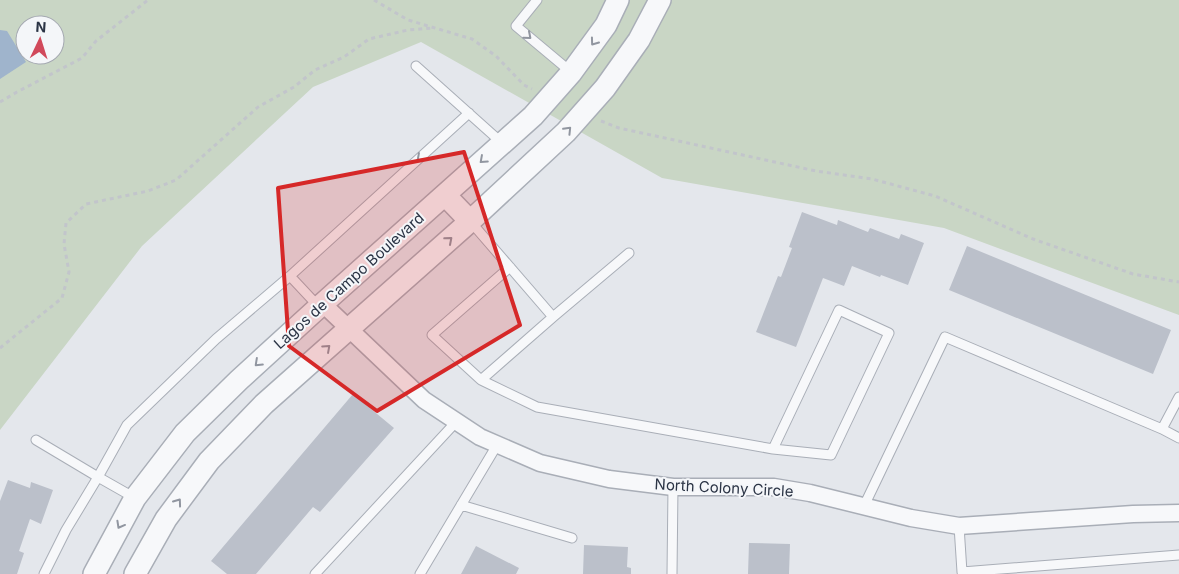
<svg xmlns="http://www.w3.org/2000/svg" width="1179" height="574" viewBox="0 0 1179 574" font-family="Inter,sans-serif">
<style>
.green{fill:#c9d6c5;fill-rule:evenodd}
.water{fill:#9fb4cc}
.building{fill:#bbc0ca}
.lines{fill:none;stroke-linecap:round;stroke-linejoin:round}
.service-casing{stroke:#a9aeb7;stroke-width:11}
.minor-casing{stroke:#a9aeb7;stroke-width:19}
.tertiary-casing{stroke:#a9aeb7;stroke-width:24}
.path{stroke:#c2c5cb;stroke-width:3;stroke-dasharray:4 4;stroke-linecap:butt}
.service{stroke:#f7f8fa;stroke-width:9}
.minor{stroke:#f7f8fa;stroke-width:16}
.tertiary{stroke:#f7f8fa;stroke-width:21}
.oneway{stroke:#9196a0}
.marked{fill:#d62828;fill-opacity:0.2;stroke:#d62828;stroke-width:4;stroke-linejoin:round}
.labels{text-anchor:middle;stroke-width:4;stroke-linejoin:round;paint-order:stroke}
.street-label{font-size:15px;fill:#2b3445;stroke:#f4f6f9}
</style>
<rect width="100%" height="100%" fill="#e4e7ec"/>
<path class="green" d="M 0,0 L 1179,0 L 1179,315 L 944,228 L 662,178 L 421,42 L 313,87 L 142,246 L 0,430 ZM 25,25 L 55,25 L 55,55 L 25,55 Z"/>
<path class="water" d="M 0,30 L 7,31 L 26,62 L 0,79 Z"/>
<path class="building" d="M 802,212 L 837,225 L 838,220 L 868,232 L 870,228 L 899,239 L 901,234 L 924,243 L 908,285 L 881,275 L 880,277 L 852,266 L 844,286 L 823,278 L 796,347 L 756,332 L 778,276 L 781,277 L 792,248 L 789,247 Z
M 967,246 L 1171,330 L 1153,374 L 949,290 Z
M 353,394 L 394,428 L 320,512 L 313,507 L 256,574 L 227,574 L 211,561 Z
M 8,480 L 30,488 L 31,482 L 53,490 L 41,524 L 30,519 L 19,551 L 24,553 L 17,574 L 0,574 L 0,501 Z
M 749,543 L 790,544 L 789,574 L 748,574 Z
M 584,545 L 628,547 L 627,567 L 631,568 L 631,574 L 583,574 Z
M 476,546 L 519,568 L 516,574 L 461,574 Z"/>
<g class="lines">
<g class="service-casing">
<path id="service" d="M 537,0 L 516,26 L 571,72
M 416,66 L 502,143
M 470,221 L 553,317 L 629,253
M 510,267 L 432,335 L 481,380 L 553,317
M 290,276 L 319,307
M 481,380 L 537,407 L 773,449 L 839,310 L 889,333 L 831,455 L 773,449
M 1162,429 L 1179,397
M 36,440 L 98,477 L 66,530 L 44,574
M 135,498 L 98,477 L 127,425 L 216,339 L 290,276 L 469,113
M 461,505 L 572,538
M 864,506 L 945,337 L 1162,429 L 1179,438
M 959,526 L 962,572 L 1179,555
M 315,574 L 456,422
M 420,574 L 497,445
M 672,574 L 673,487"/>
</g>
<g class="minor-casing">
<path id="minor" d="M 323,304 L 424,400 L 480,437 L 540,463 L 609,479 L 673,487 L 774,487 L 810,493 L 911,518 L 959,526 L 1133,514 L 1179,513"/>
</g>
<g class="tertiary-casing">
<path id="tertiary" d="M 445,195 L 470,221
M 94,574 L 135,498 L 185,433 L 239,380 L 319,307 L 533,116 L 571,73 L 606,25 L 618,0
M 135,574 L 166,519 L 209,461 L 264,404 L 467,224 L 566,132 L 605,88 L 639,40 L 660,0"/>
</g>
<path class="path" d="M 374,0 L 408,20 L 472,39 L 496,56 L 524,85 L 532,89
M 0,102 L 17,92 L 82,58 L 96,41 L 148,0
M 601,121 L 619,128 L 816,171 L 872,179 L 935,196 L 1033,239 L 1133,274 L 1179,282
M 0,348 L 62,298 L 69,272 L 64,244 L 66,223 L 86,204 L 148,191 L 176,180 L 258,107 L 294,87 L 315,70 L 344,57 L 369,39 L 408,30 L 433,28"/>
<use href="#service" class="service"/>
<use href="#minor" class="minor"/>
<use href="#tertiary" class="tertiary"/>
</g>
<defs><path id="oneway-chevron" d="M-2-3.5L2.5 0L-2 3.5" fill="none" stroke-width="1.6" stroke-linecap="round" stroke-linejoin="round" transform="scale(1.25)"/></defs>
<g class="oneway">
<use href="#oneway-chevron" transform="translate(528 36) rotate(41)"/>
<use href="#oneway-chevron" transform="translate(594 42) rotate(126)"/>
<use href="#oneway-chevron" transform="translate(568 130) rotate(-46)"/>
<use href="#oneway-chevron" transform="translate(420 158) rotate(138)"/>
<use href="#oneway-chevron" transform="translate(483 160) rotate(138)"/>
<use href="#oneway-chevron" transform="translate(449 240) rotate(-41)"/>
<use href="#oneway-chevron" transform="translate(327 348) rotate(-42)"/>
<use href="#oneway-chevron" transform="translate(258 363) rotate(137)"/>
<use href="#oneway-chevron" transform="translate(178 502) rotate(-54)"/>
<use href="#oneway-chevron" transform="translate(120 525) rotate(119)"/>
</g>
<path class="marked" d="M 464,152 L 520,325 L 377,411 L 289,346 L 278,188 Z"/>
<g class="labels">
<g class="street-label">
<text transform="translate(349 281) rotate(-42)" y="5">Lagos de Campo Boulevard</text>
<text transform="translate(724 488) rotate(3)" y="5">North Colony Circle</text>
</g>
</g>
<g transform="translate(40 40) rotate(4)"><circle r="24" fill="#f4f6f9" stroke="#a4a8b1"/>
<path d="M0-4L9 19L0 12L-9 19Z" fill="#d1495b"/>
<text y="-8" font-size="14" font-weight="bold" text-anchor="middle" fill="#2b3445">N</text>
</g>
</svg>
